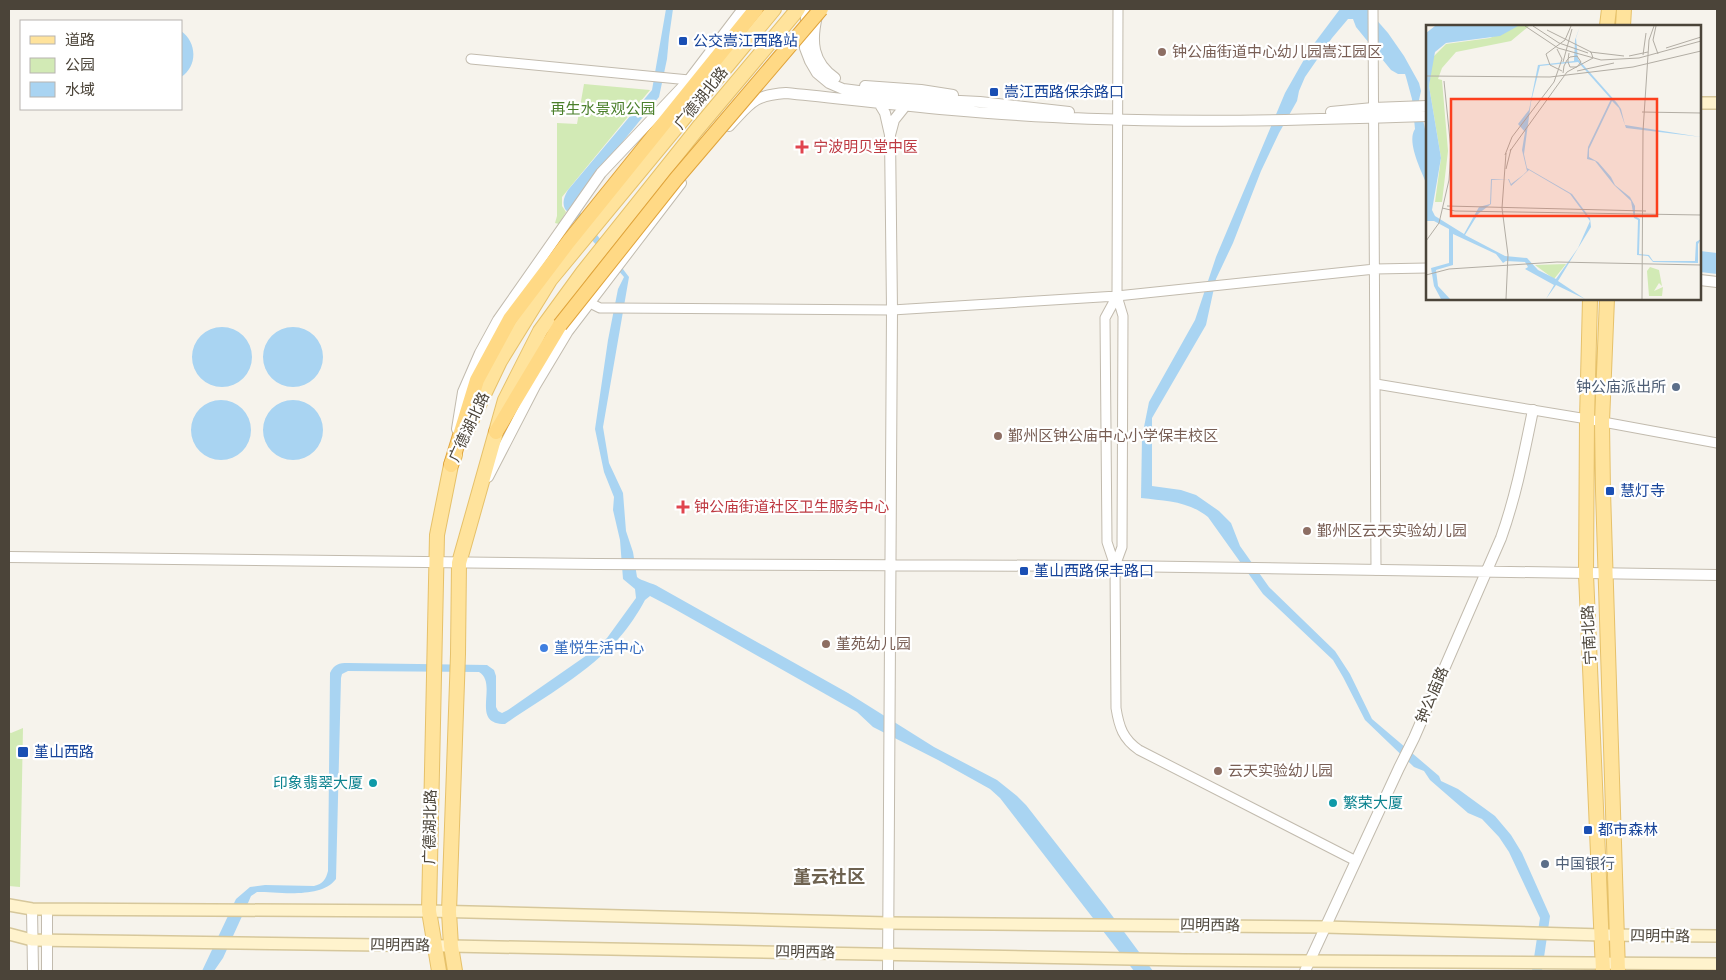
<svg xmlns="http://www.w3.org/2000/svg" width="1726" height="980" viewBox="0 0 1726 980" font-family="Jost,'Noto Sans SC',sans-serif">
<style>
.green{fill:#d2eab5}
.water{fill:#a9d4f2}
.lines{fill:none;stroke-linecap:round;stroke-linejoin:round}
.minor-casing{stroke:#c2bbae;stroke-width:11}
.tertiary-casing{stroke:#c2bbae;stroke-width:12}
.secondary-casing{stroke:#d6c79b;stroke-width:14}
.primary-casing{stroke:#e6c16a;stroke-width:16}
.trunk-casing{stroke:#e0a43c;stroke-width:16}
.minor{stroke:#fff;stroke-width:9}
.tertiary{stroke:#fff;stroke-width:10}
.secondary{stroke:#fff3cd;stroke-width:11}
.primary{stroke:#ffe39c;stroke-width:14}
.trunk{stroke:#ffd985;stroke-width:14}
.trunk-bridge-casing{stroke:#e0a43c;stroke-width:16;stroke-linecap:butt}
.trunk-bridge{stroke:#ffd985;stroke-width:14}
.transit-dot{fill:#1a4fb4;stroke:#fff;stroke-width:2}
.education-dot{fill:#8d6e63;stroke:#fff;stroke-width:2}
.health-dot{fill:#e0444e;stroke:#fff;stroke-width:2}
.service-dot{fill:#5c6f8a;stroke:#fff;stroke-width:2}
.shop-dot{fill:#3f7fe0;stroke:#fff;stroke-width:2}
.culture-dot{fill:#0f9aa8;stroke:#fff;stroke-width:2}
.labels{text-anchor:middle;stroke-width:4.5;stroke-linejoin:round;paint-order:stroke}
.transit-label{font-size:15px;fill:#164399;stroke:#fff;text-anchor:start}
.education-label{font-size:15px;fill:#785e54;stroke:#fff;text-anchor:start}
.street-label{font-size:15px;fill:#4b4439;stroke:#fff}
.park-label{font-size:15px;fill:#4a7f2a;stroke:#fff}
.health-label{font-size:15px;fill:#be3a42;stroke:#fff;text-anchor:start}
.service-label{font-size:15px;fill:#4e5e75;stroke:#fff;text-anchor:end}
.shop-label{font-size:15px;fill:#366cbe;stroke:#fff;text-anchor:start}
.culture-label{font-size:15px;fill:#0d838f;stroke:#fff;text-anchor:end}
.quarter-label{font-size:18px;font-weight:bold;fill:#6e6250;stroke:#fff}
.inset-road{fill:none;stroke:#b2ada4;stroke-width:1}
.view{fill:#fc3f1d;fill-opacity:0.15;stroke:#fc3f1d;stroke-width:2.5}
.inset-edge{fill:none;stroke:#4b4439;stroke-width:2.5}
</style>
<rect width="100%" height="100%" fill="#f6f3ec"/>
<path class="green" d="M 584,84 L 650,90 L 562,197 L 562,206 L 566,212 L 559,224 L 555,223 L 557,216 L 557,123 L 577,124 Z
M 23,728 L 20,887 L 9,886 L 9,732 L 11,733 Z"/>
<path class="water" d="M 666,9 L 673,9 L 669,37 L 667,59 L 659,97 L 612,155 L 575,206 L 629,277 L 603,427 L 609,463 L 623,493 L 626,531 L 633,552 L 637,577 C 641,581 653,583 659,587 L 848,693 L 934,747 L 997,780 L 1017,796 L 1026,805 L 1105,906 L 1153,971 L 1134,971 L 1000,798 L 990,789 L 938,760 L 873,727 L 857,712 L 671,607 L 650,596 L 645,600 C 638,613 629,627 619,638 C 587,674 544,697 505,724 C 469,724 499,684 479,672 L 348,671 L 342,674 L 341,678 L 336,879 C 321,899 280,892 257,892 L 251,896 L 248,903 L 223,958 L 214,971 L 202,971 L 236,899 L 250,887 L 265,885 L 314,886 C 323,884 326,879 328,871 L 330,673 C 334,664 339,663 348,663 L 487,665 L 494,670 L 496,676 L 496,707 L 498,711 L 502,713 L 508,710 L 590,653 L 607,638 L 636,598 L 635,589 L 623,579 L 620,540 L 613,510 L 614,497 L 604,472 L 595,429 L 608,340 L 618,289 L 624,277 L 565,209 C 562,202 564,197 568,190 L 652,90 Z
M 1340,9 L 1367,9 L 1388,33 L 1404,56 L 1419,83 L 1421,91 L 1419,100 L 1427,139 L 1427,185 C 1422,172 1406,142 1415,129 L 1412,99 L 1406,77 L 1405,74 L 1398,74 L 1391,70 L 1356,27 L 1353,19 L 1348,19 L 1332,38 L 1305,77 L 1299,91 L 1297,101 L 1279,133 L 1261,171 L 1233,243 L 1216,279 L 1206,325 L 1152,418 L 1152,486 L 1181,490 L 1196,495 L 1219,511 L 1231,523 L 1240,546 L 1269,587 L 1335,651 L 1350,674 L 1372,719 L 1439,776 L 1441,781 L 1458,789 L 1495,816 L 1511,835 L 1522,853 L 1550,916 L 1542,971 L 1532,971 L 1540,918 L 1509,852 L 1499,837 L 1482,819 L 1468,813 L 1430,780 L 1424,771 L 1414,767 L 1365,720 L 1343,677 L 1333,660 L 1263,594 L 1208,517 C 1188,501 1166,501 1141,498 L 1142,437 L 1149,402 L 1195,320 L 1216,257 L 1285,93 L 1310,49 Z
M 181,31 C 197,42 198,66 181,77 Z
M 1700,251 L 1717,253 L 1717,274 L 1700,272 Z
M192 357a30 30 0 1 1 60 0a30 30 0 1 1-60 0Z
M263 357a30 30 0 1 1 60 0a30 30 0 1 1-60 0Z
M263 430a30 30 0 1 1 60 0a30 30 0 1 1-60 0Z
M191 430a30 30 0 1 1 60 0a30 30 0 1 1-60 0Z"/>
<g class="lines">
<g class="minor-casing">
<path id="minor" d="M 1373,9 L 1376,570
M 471,59 L 689,80
M 1117,296 L 1105,318 L 1107,542 L 1115,566 L 1116,708 C 1119,727 1123,739 1139,750 L 1356,861
M 590,303 L 600,308 L 613,308 L 892,310 L 1117,296 L 1375,269 L 1427,268
M 1376,384 L 1587,419 L 1717,443
M 1115,566 L 1122,547 L 1123,316 L 1117,296 L 1118,9"/>
</g>
<g class="tertiary-casing">
<path id="tertiary" d="M 811,9 L 806,18 L 805,48 L 810,61 L 817,73 L 829,83 L 843,89 L 921,99 L 980,102 L 1069,112
M 817,16 C 811,41 812,62 835,78
M 865,86 L 921,90 L 953,95
M 879,103 L 885,113 L 890,135 L 894,120 L 906,105
M 1331,112 L 1373,108 L 1427,106
M 729,126 C 750,104 753,95 786,93 C 875,102 964,113 1053,117 C 1178,124 1303,120 1427,116
M 1700,280 L 1717,282
M 457,429 L 463,392 L 480,353 L 498,320 L 601,173 L 689,80 L 743,9
M 488,477 L 535,386 L 568,331 L 681,183
M 9,557 L 596,564 L 1115,566 L 1717,575
M 32,909 L 33,971
M 47,909 L 47,971
M 888,971 L 892,310 L 890,135
M 1305,971 L 1399,768 L 1414,738 L 1501,538 C 1516,496 1524,454 1533,410"/>
</g>
<g class="secondary-casing">
<path id="secondary" d="M 1700,103 L 1717,103
M 9,905 L 32,909 L 429,911 L 888,923 L 1325,927 L 1602,935 L 1717,936
M 9,934 L 32,940 L 451,946 L 1183,960 L 1717,964"/>
</g>
<g class="primary-casing">
<path id="primary" d="M 1607,26 L 1609,9
M 1623,26 L 1624,9
M 1590,299 L 1587,419 L 1586,574 L 1603,971
M 1607,299 L 1602,422 L 1603,491 L 1618,971
M 465,434 L 500,361 L 550,280 L 774,9
M 439,971 L 429,911 L 437,535 L 451,465 L 455,455
M 455,971 L 451,946 L 449,912 L 458,654 L 459,563 L 505,400 L 540,331 L 583,272 L 698,128 L 798,9"/>
</g>
<g class="trunk-casing">
<path id="trunk" d="M 496,432 L 560,325
M 451,465 L 477,380 L 510,319 L 569,241 L 756,9"/>
</g>
<use href="#minor" class="minor"/>
<use href="#tertiary" class="tertiary"/>
<use href="#secondary" class="secondary"/>
<use href="#primary" class="primary"/>
<use href="#trunk" class="trunk"/>
<g class="trunk-bridge-casing">
<path id="trunk-bridge" d="M 560,325 L 676,179 L 821,9"/>
</g>
<use href="#trunk-bridge" class="trunk-bridge"/>
</g>
<g class="transit-dot">
<rect x="678" y="36" width="10" height="10" rx="2.5"/>
<rect x="989" y="87" width="10" height="10" rx="2.5"/>
<rect x="1605" y="486" width="10" height="10" rx="2.5"/>
<rect x="1019" y="566" width="10" height="10" rx="2.5"/>
<rect x="17" y="746" width="12" height="12" rx="2.5"/>
<rect x="1583" y="825" width="10" height="10" rx="2.5"/>
</g>
<g class="education-dot">
<circle cx="1162" cy="52" r="5"/>
<circle cx="998" cy="436" r="5"/>
<circle cx="1307" cy="531" r="5"/>
<circle cx="826" cy="644" r="5"/>
<circle cx="1218" cy="771" r="5"/>
</g>
<g class="health-dot">
<path d="M799.5 139.5h5v5h5v5h-5v5h-5v-5h-5v-5h5z"/>
<path d="M680.5 499.5h5v5h5v5h-5v5h-5v-5h-5v-5h5z"/>
</g>
<g class="service-dot">
<circle cx="1676" cy="387" r="5"/>
<circle cx="1545" cy="864" r="5"/>
</g>
<circle class="shop-dot" cx="544" cy="648" r="5"/>
<g class="culture-dot">
<circle cx="373" cy="783" r="5"/>
<circle cx="1333" cy="803" r="5"/>
</g>
<g class="labels">
<g class="transit-label">
<text x="693" y="46">公交嵩江西路站</text>
<text x="1004" y="97">嵩江西路保余路口</text>
<text x="1620" y="496">慧灯寺</text>
<text x="1034" y="576">堇山西路保丰路口</text>
<text x="34" y="757">堇山西路</text>
<text x="1598" y="835">都市森林</text>
</g>
<g class="education-label">
<text x="1172" y="57">钟公庙街道中心幼儿园嵩江园区</text>
<text x="1008" y="441">鄞州区钟公庙中心小学保丰校区</text>
<text x="1317" y="536">鄞州区云天实验幼儿园</text>
<text x="836" y="649">堇苑幼儿园</text>
<text x="1228" y="776">云天实验幼儿园</text>
</g>
<g class="street-label">
<text transform="translate(701 98) rotate(-51)" y="5">广德湖北路</text>
<text transform="translate(469 427) rotate(-65)" y="5">广德湖北路</text>
<text transform="translate(1589 635) rotate(-93)" y="5">宁南北路</text>
<text transform="translate(1432 695) rotate(-67)" y="5">钟公庙路</text>
<text transform="translate(430 827) rotate(-89)" y="5">广德湖北路</text>
<text transform="translate(1210 925) rotate(1)" y="5">四明西路</text>
<text transform="translate(1660 936) rotate(1)" y="5">四明中路</text>
<text transform="translate(400 945) rotate(1)" y="5">四明西路</text>
<text transform="translate(805 952) rotate(1)" y="5">四明西路</text>
</g>
<g class="park-label">
<text x="603" y="114">再生水景观公园</text>
</g>
<g class="health-label">
<text x="813" y="152">宁波明贝堂中医</text>
<text x="694" y="512">钟公庙街道社区卫生服务中心</text>
</g>
<g class="service-label">
<text x="1666" y="392">钟公庙派出所</text>
<text x="1555" y="869" text-anchor="start">中国银行</text>
</g>
<g class="shop-label">
<text x="554" y="653">堇悦生活中心</text>
</g>
<g class="culture-label">
<text x="363" y="788">印象翡翠大厦</text>
<text x="1343" y="808" text-anchor="start">繁荣大厦</text>
</g>
<g class="quarter-label">
<text x="829" y="883">堇云社区</text>
</g>
</g>
<g transform="translate(1426 25)">
<rect width="275" height="275" fill="#f6f3ec"/>
<path d="M 91,1 L 103,1 L 85,16 L 30,27 L 16,43 L 12,54 L 16,55 L 22,126 L 16,177 L 9,177 L 15,133 L 3,61 L 7,32 L 20,19 L 64,13 ZM 140,239 L 128,254 L 109,240 ZM 224,242 L 233,245 L 236,261 L 233,258 L 228,266 L 237,262 L 236,271 L 223,271 L 221,246 Z" fill="#d2eab5"/>
<path d="M 9,1 L 92,1 L 74,11 L 20,18 L 9,27 L 3,61 L 15,133 L 6,185 L 9,191 L 38,209 L 53,182 L 64,179 L 65,154 L 83,154 L 85,159 L 97,150 L 101,146 L 96,125 L 99,107 L 92,99 L 103,85 L 112,40 L 148,36 L 149,15 L 154,1 L 150,13 L 152,34 L 191,78 L 195,84 L 199,100 L 275,112 L 200,103 L 193,83 L 186,76 L 163,124 L 163,132 L 172,137 L 185,152 L 189,160 L 204,172 L 209,181 L 209,191 L 214,194 L 213,229 L 223,230 L 227,236 L 269,236 L 270,217 L 275,214 L 272,219 L 272,238 L 227,237 L 222,231 L 211,230 L 212,195 L 208,193 L 205,176 L 188,160 L 169,136 L 161,134 L 162,122 L 185,74 L 152,37 L 114,41 L 105,77 L 98,129 L 101,143 L 146,169 L 164,193 L 165,202 L 132,256 L 159,274 L 130,260 L 120,274 L 128,260 L 99,244 L 102,242 L 99,237 L 80,236 L 77,238 L 70,229 L 27,209 L 27,240 L 10,245 L 12,261 L 24,274 L 15,274 L 8,261 L 5,243 L 23,238 L 23,204 L 8,196 L 0,196 L 0,8 ZM 103,145 L 144,169 L 164,196 L 152,223 L 130,254 L 112,245 L 101,233 L 79,231 L 39,210 L 52,189 L 65,179 L 66,155 L 82,154 L 85,161 Z" fill="#a9d4f2" fill-rule="evenodd"/>
<path class="inset-road" d="M 99,1 L 132,23 L 175,35 L 213,33 L 275,16M 107,1 L 133,18 L 162,28M 230,1 L 227,15 L 232,29M 240,23 L 275,12M 164,27 L 198,31M 217,30 L 220,8M 203,31 L 222,27M 137,37 L 146,4M 136,46 L 124,40 L 120,29 L 139,15 L 145,1M 151,46 L 188,38M 137,48 L 138,41 L 141,35 L 144,32 L 151,31 L 155,37 L 151,42 L 144,42 L 142,37 L 142,35 L 143,28M 0,51 L 124,52 L 207,42 L 275,26M 216,87 L 275,88M 84,126 L 141,47 L 167,33 L 165,27 L 121,5M 80,128 L 76,183 L 82,230 L 80,274M 79,130 L 86,112 L 128,57 L 136,34 L 131,24M 80,144 L 85,124M 21,181 L 220,186M 16,183 L 29,186 L 275,190M 0,216 L 13,198 L 23,155 L 25,125 L 18,56M 0,250 L 23,244 L 131,237 L 275,240M 216,274 L 217,106 L 223,15 L 228,1"/>
<path class="view" d="M 25,74 L 231,74 L 231,191 L 25,191 Z"/>
<rect width="275" height="275" class="inset-edge"/>
</g>
<rect width="1726" height="980" fill="none" stroke="#4b4439" stroke-width="20"/>
<rect x="20" y="20" width="162" height="90" fill="#ffffff" stroke="#b7b4b0"/>
<rect x="30" y="36" width="25" height="8" fill="#ffe39c" stroke="#b7b4b0"/>
<text x="65" y="45" font-size="15" fill="#4b4439">道路</text>
<rect x="30" y="58" width="25" height="15" fill="#d2eab5" stroke="#b7b4b0"/>
<text x="65" y="70" font-size="15" fill="#4b4439">公园</text>
<rect x="30" y="82" width="25" height="15" fill="#a9d4f2" stroke="#b7b4b0"/>
<text x="65" y="95" font-size="15" fill="#4b4439">水域</text>
</svg>
